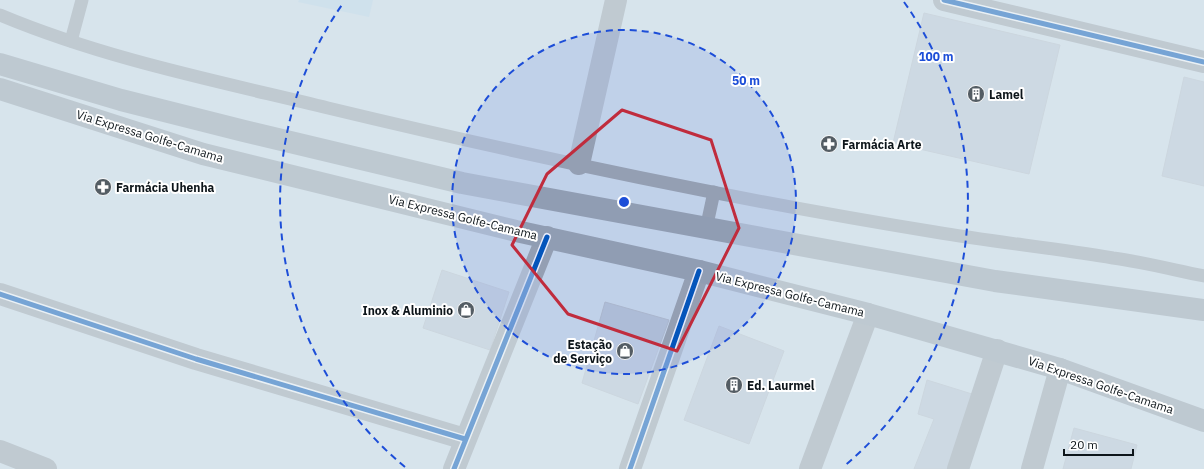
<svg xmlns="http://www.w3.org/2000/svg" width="1204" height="469" viewBox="0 0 1204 469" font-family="'IBM Plex Sans',sans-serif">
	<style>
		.built { fill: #c6ddeb }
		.building { fill: #c1ccd8; stroke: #bec6cd }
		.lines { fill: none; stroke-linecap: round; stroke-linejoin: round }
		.lane { stroke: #a4abaf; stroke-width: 13 }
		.street { stroke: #a4abaf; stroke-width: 22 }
		.highway { stroke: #a0a9af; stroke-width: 22 }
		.cycleway-casing { stroke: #fff; stroke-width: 8 }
		.cycleway { stroke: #0057b8; stroke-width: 5 }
		.marked { fill: none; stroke: #d62828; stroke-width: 3; stroke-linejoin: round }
		.ring { fill: none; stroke: #1d4ed8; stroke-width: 2; stroke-dasharray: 7 5 }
		.labels { text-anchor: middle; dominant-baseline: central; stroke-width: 4; stroke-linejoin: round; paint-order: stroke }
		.poi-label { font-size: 12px; font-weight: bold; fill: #0d151a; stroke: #fff; text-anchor: start }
		.street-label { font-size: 12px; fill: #0d151a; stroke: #fff }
		.centre { fill: #1d4ed8; stroke: #fff; stroke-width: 2 }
		.ring-label { font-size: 12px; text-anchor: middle; font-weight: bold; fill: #1d4ed8; stroke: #fff; stroke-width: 4; stroke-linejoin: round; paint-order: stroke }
	</style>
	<rect width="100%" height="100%" fill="#d7e4ec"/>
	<path class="built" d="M299,0H373L369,17L298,2Z"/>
	<g class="building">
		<path d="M924,13L1060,45L1029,174L893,143Z"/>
		<path d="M1184,77L1204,82V186L1162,176Z"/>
		<path d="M442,270L509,292L490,350L423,328Z"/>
		<path d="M605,302L669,320L638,404L582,383Z"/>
		<path d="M719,326L784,351L749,444L684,420Z"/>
		<path d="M927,380L972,394L952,469H914L934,419L918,414Z"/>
		<path d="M1074,428L1137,445L1131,469H1063Z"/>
	</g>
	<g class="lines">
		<g class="lane">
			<path d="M0,15C105,59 217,81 328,108C528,156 731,199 935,232C994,242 1054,248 1113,258C1143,262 1174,270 1204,276"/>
			<path d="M71,41L82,0"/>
			<path d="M706,229L714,192"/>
		</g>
		<g class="street">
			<path d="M944,0L1204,62"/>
			<path d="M579,164L616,0"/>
			<path d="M0,294L196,359L465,439"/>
			<path d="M0,451L46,469"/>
			<path d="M454,469L547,237"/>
			<path d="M630,469L699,271"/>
			<path d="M810,469L868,314"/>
			<path d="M958,469L997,350"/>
			<path d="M1032,469L1060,369"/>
		</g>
		<g class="highway">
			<path d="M0,64L121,100L244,131L462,183L995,281L1204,310"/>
			<path d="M0,89L203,154L516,231L699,271L868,314L1060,369L1204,421"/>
		</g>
		<g class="cycleway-casing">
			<g id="cycleway">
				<path d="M944,0L1204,62"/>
				<path d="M0,294L196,359L465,439"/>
				<path d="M454,469L547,237"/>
				<path d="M630,469L699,271"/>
			</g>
		</g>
		<use href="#cycleway" class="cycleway"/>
	</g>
	<path d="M0 0H1204V469H0ZM622,110L711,140L739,228L677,351L568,314L512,245L547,174Z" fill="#d7e4ec" fill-opacity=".55" fill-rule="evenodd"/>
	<path class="marked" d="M622,110L711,140L739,228L677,351L568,314L512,245L547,174Z"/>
	<circle cx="624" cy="202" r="172" fill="#1d4ed8" fill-opacity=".12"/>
	<g class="ring">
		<circle cx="624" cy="202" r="172"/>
		<path d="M405 467A344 344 0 0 1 344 2M904 2A344 344 0 0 1 843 467"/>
	</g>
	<defs>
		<g id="building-disc" transform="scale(0.9)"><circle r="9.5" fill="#545d64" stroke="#fff"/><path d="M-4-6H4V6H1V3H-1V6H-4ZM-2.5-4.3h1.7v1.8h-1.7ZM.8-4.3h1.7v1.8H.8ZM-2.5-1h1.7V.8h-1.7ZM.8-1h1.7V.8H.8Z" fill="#fff"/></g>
		<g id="pharmacy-disc" transform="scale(0.9)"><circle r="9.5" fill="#545d64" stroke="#fff"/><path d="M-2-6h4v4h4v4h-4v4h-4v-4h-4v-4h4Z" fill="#fff"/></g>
		<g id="shop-disc" transform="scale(0.9)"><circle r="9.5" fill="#545d64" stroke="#fff"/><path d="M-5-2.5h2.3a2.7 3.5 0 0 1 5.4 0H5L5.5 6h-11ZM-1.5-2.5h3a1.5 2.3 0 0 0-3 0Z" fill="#fff"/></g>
	</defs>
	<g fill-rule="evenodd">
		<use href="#building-disc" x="976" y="94"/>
		<use href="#pharmacy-disc" x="829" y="144"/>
		<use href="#pharmacy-disc" x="103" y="187"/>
		<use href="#shop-disc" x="466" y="310"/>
		<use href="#shop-disc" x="625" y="351"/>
		<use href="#building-disc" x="734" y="385"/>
	</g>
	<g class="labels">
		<g class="poi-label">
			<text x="989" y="94">Lamel</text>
			<text x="842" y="144">Farmácia Arte</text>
			<text x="116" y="187">Farmácia Uhenha</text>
			<text x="453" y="310" text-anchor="end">Inox &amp; Aluminio</text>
			<text x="612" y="344" text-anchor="end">Estação<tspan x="612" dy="14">de Serviço</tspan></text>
			<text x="747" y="385">Ed. Laurmel</text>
		</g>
		<g class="street-label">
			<text transform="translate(150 136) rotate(17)">Via Expressa Golfe-Camama</text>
			<text transform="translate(463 217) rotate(14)">Via Expressa Golfe-Camama</text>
			<text transform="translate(790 294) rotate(14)">Via Expressa Golfe-Camama</text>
			<text transform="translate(1101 385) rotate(19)">Via Expressa Golfe-Camama</text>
		</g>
	</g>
	<circle cx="624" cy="202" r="6" class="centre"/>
	<g class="ring-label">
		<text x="936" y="61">100 m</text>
		<text x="746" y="85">50 m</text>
	</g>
	<path d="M1064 449v6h69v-6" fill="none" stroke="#0d151a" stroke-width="2"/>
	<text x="1070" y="449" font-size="12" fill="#0d151a" stroke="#ffffff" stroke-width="3" paint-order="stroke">20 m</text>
</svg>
